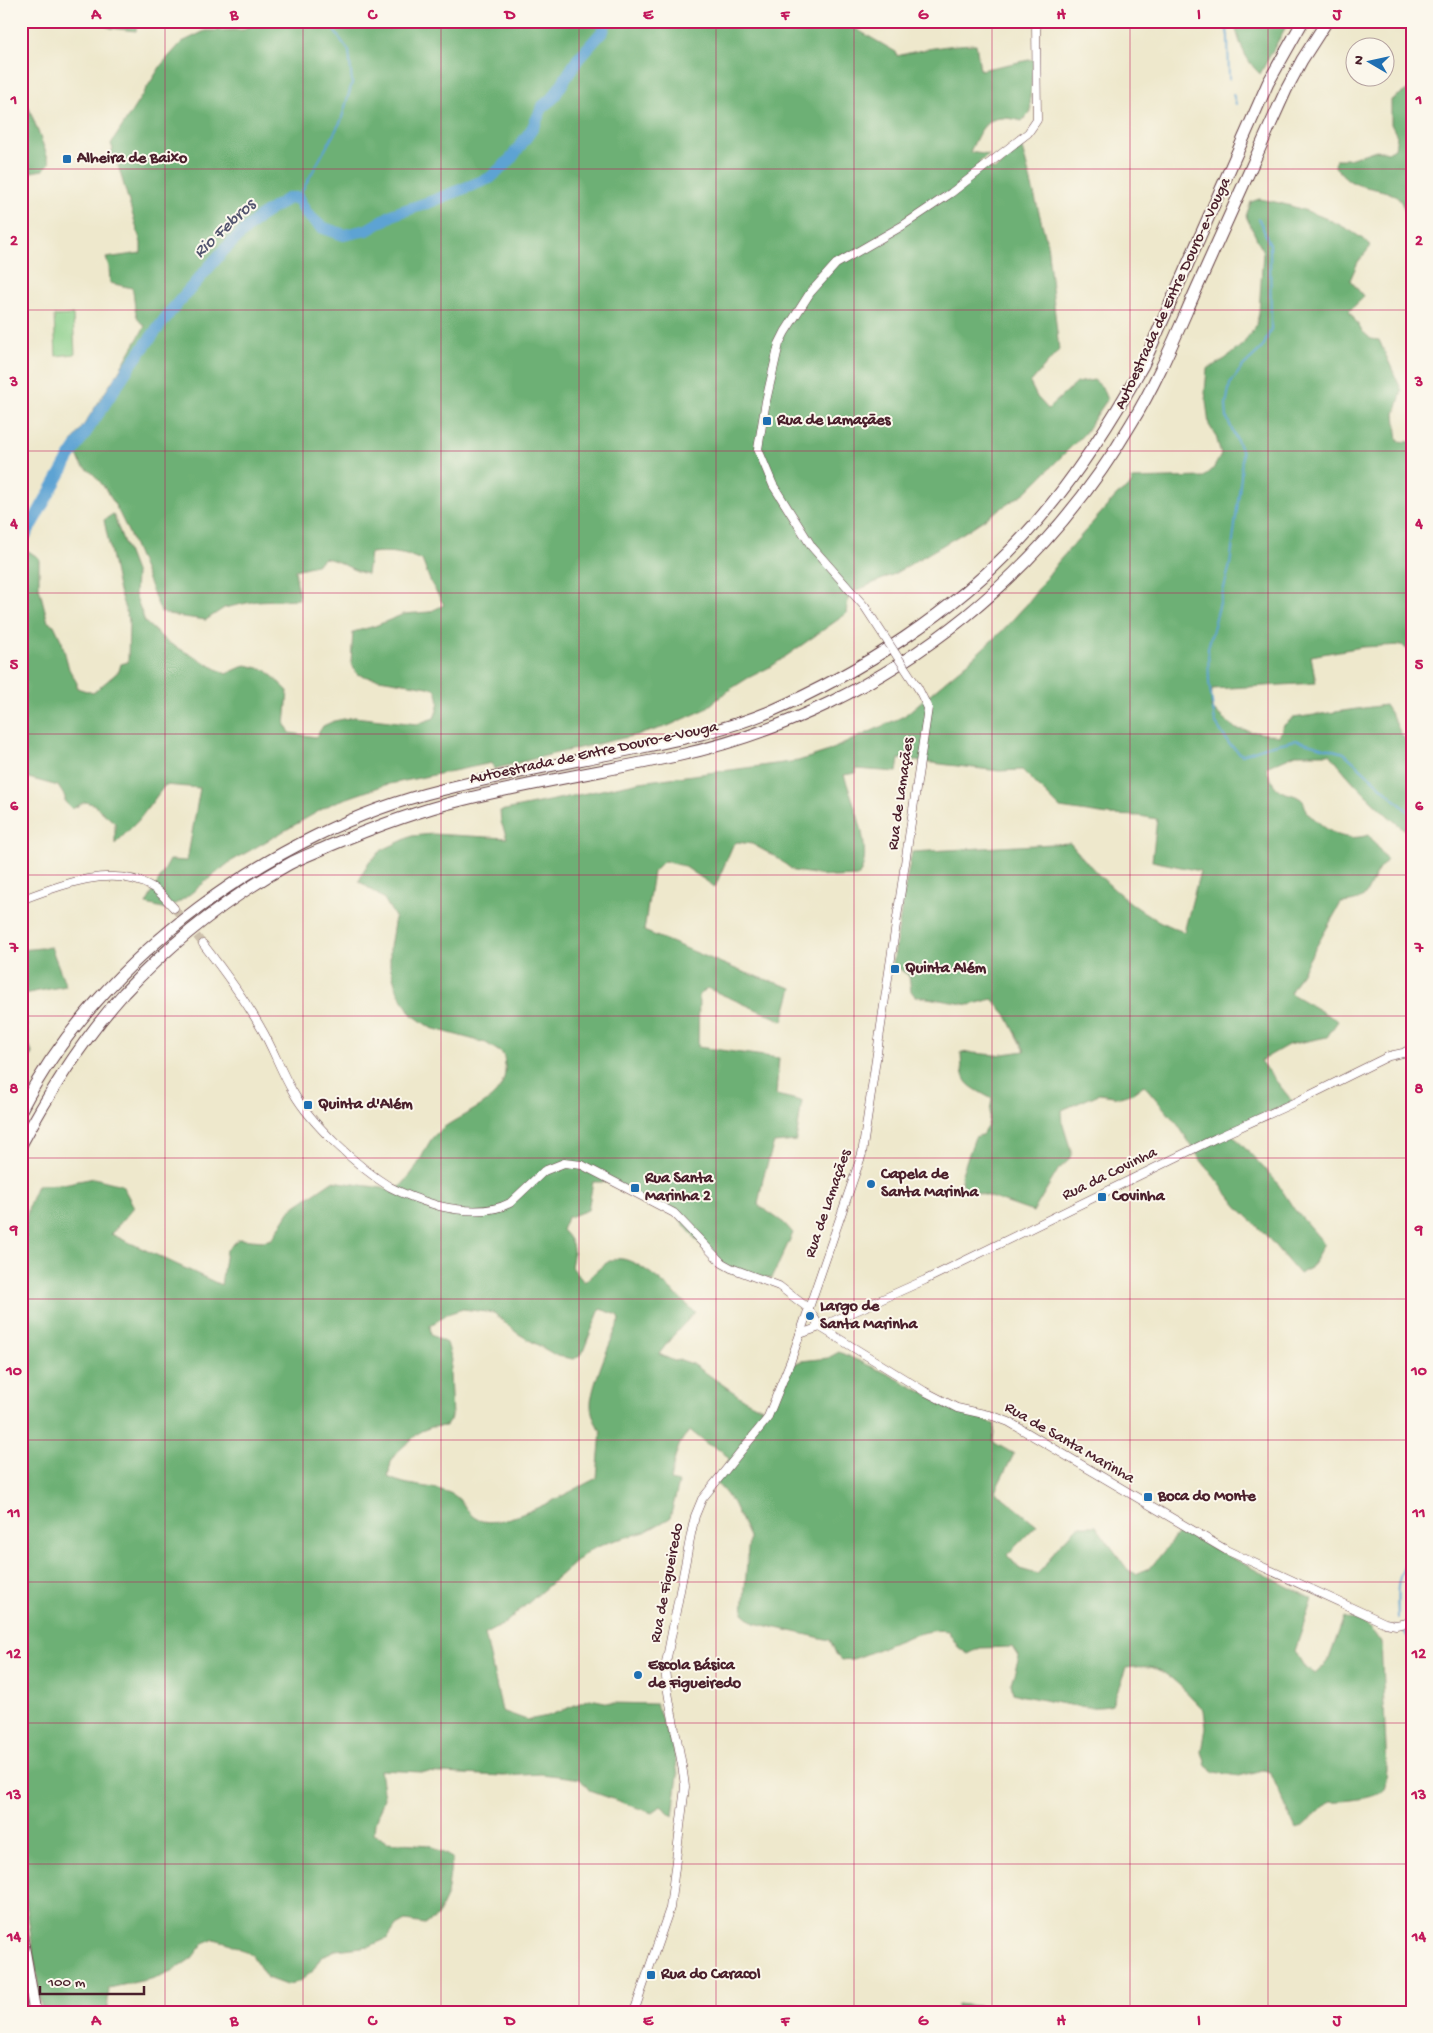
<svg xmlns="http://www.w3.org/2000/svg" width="1433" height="2033" viewBox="0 0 1433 2033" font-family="'Gochi Hand',sans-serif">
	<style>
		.green { fill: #87cd87; stroke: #687659 }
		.forest { fill: #6db074; stroke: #5c6850; fill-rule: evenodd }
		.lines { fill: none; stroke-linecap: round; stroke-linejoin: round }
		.stream { stroke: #5da3d3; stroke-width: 2 }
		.river { stroke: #5da3d3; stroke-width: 12 }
		.tertiary-tunnel { stroke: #cdc0ac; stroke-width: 8; stroke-dasharray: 8 4; stroke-linecap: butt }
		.tertiary-casing { stroke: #633d43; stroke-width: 9 }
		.motorway-casing { stroke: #633d43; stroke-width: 13 }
		.tertiary { stroke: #fff; stroke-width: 8 }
		.motorway { stroke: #fff; stroke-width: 11 }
		.tertiary-bridge-casing { stroke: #633d43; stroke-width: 9; stroke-linecap: butt }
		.tertiary-bridge { stroke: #fff; stroke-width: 8 }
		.grid { fill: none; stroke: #c2185b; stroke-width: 1; stroke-opacity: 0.55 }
		.poi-dot { fill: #1f6fb2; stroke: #fbf7ec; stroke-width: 2 }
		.labels { text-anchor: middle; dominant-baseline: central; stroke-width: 4; stroke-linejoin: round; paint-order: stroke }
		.poi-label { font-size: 16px; font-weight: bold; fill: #4a1f2b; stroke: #fbf7ec; text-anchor: start }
		.street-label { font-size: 16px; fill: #4a1f2b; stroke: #fbf7ec }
		.water-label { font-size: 18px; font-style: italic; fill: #52546e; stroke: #fbf7ec }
		.neatline { fill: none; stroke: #c2185b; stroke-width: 2 }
		.grid-label { font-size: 16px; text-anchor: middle; font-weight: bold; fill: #c2185b }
	</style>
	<rect width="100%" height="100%" fill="#fbf7ec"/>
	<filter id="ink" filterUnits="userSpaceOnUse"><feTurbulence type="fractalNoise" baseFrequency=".02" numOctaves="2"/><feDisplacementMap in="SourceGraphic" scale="10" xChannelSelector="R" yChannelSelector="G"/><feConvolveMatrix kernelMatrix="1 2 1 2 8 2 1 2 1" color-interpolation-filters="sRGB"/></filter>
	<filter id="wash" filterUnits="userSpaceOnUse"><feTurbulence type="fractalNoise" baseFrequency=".0096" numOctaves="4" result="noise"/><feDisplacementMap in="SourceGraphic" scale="20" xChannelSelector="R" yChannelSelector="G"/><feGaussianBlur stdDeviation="1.12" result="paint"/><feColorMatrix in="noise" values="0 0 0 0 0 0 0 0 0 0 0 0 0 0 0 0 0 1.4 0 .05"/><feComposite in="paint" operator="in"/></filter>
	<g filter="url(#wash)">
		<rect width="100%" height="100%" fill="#eee8cc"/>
		<path class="green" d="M73,315L75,354L56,356L54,316Z"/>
		<g class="forest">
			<path d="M91,21H162L166,28L137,22L136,31L111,28Z"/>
			<path d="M256,21H842L896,52L897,56C923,49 947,45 974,44H976L980,70L1034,59L1030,98L1031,112L1022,121C989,112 983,123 970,152L989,155L978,163L995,170L1021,144L1047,243L1059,350L1030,383L1037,397L1048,409L1076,383L1094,380L1102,387L1107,400L1084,434L1026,492L965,532L892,575L849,594L846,614L772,666L748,678L729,690L704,710L668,726L641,734L553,754L494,769L492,763L385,785L333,803L230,862L185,898L167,909L146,904L170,860L187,861L200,788L165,785L138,821L115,844V823L93,804L85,802L72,809L65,802V797L58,786L21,776V560L27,550L39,558V587L48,622L54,625L62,642L69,669L77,683V688L93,693L119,671L121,664L128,662L129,621L118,588L104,520L113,514L136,574L135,594L145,622L167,642L226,674L246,665L266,670L288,691L285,726L287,727L290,733L316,737L323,726L334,721L354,717L417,724L434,718C439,707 441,698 434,688L367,677L357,674L351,662L353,632L375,626L404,614L429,612L444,605L431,583L422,560C404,553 389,551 370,553L367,574C352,571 340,560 324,558L316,565L295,570L299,599L256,601L224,608L206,620L176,616L161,612C145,576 115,481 82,466L72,443L119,371L145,326C132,318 136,301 132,288L110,283L109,267L106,258L141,253V243L118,165L109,155L113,149L111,144L162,64L182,42L205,31L243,30Z"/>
			<path d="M1234,21H1289L1260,74C1244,59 1239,42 1234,21Z"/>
			<path d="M1412,87V243C1408,230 1408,215 1401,202C1392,187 1366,191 1350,181C1344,177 1340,172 1335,167L1336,159H1349L1376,150L1388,152L1395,148L1397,136L1391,124V100Z"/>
			<path d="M28,105L50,163L43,170L21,174V107Z"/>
			<path d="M1259,199C1293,204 1346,222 1371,246L1358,262L1350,280L1364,297L1349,311L1362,331L1371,339L1379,340L1402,391L1395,414L1398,441L1412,442V654L1402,645L1362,647L1311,656L1316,683L1212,689L1211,708L1236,729L1279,736L1284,725L1293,718L1385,705L1393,717L1400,732L1412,749V835C1384,815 1350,781 1330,754H1296L1266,767C1269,776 1273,788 1283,792C1289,794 1296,795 1301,799C1306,803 1304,807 1307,813C1309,815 1314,818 1316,820C1333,836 1347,841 1369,835L1387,860C1384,864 1379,868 1377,872C1365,894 1369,901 1341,903L1290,993L1338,1021L1327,1037L1288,1045L1260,1061L1293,1102L1228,1130L1276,1181L1294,1209L1324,1243L1311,1268L1299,1274L1264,1233L1238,1207L1200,1159L1178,1125L1144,1085L1133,1093L1120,1097L1099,1094L1062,1110L1063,1125L1072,1154L1071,1158L1058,1170L1033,1212L964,1188L961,1176L975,1137L982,1135L988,1125L992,1099C964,1083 962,1085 961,1052L996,1055L1025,1051L1006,1014L992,999L970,1005L915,996L911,991L909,976L893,964L903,899L912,852L1070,843C1101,880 1138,916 1184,932L1200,871L1152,861L1157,819L1140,816L1108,815L1060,808L1022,770L999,771L899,759L897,772L856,769V773L844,775C852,800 876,855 858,876L834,877L794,871L776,857L752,844L737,842L733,845L715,887L684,866L664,861L653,872L644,931L743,972L792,988L783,1021L707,988L699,996L698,1047L779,1058L776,1095L802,1101L796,1141L774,1143L763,1178L758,1205L784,1223L793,1233L772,1278L747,1276L728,1272L714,1262L677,1216L606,1182H593L588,1210L567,1218L562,1230C574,1242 575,1250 571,1266L584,1282C593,1275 605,1261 615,1259C637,1254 679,1298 695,1312L672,1337L659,1354L674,1361L681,1360L693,1364L742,1398L768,1411L792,1365L801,1361L828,1358L839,1352L888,1374L954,1409L979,1417L986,1422L995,1424L993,1442L1014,1454L995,1491L1037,1525L1007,1555L1020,1569L1037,1574L1044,1567L1056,1549L1078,1526H1096L1128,1570L1136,1574L1151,1567L1180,1531L1312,1599L1295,1651L1305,1668L1315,1674L1328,1662L1344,1617C1363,1624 1370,1623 1381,1642L1387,1769C1386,1775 1386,1784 1384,1789C1378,1799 1341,1802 1330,1801L1303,1827L1296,1829L1271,1774L1262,1770L1239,1776L1215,1772L1206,1765L1202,1752L1206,1727L1204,1710C1190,1696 1169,1671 1150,1667C1142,1666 1134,1667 1126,1668L1112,1705C1087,1712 1048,1700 1023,1696L1013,1693L1011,1683L1019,1658L1012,1647L980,1648L968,1654L958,1647L948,1631C921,1626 881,1650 856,1658C852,1660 845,1659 841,1660L837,1656L830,1640L755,1623L743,1613L749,1537L733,1503L716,1481L729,1459L722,1451L707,1444L691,1431C676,1440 674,1465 670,1481L679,1483L670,1518L645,1532L609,1542L588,1551L504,1624L485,1634L502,1711L527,1720L548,1716L590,1699L610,1703L656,1704L674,1751L678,1775L673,1816L661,1806L652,1813L590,1791L580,1779L567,1777L541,1774L503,1776L380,1770L384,1798L375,1823L374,1833L386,1842L430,1845L452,1858L447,1895L436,1918L425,1924L405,1921L396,1926L388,1938L370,1946L336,1950L322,1956L312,1972L300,1981L286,1985L267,1978L252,1955L229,1943L214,1939L202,1945L192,1958L176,1969L155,1978L109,1988L107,2012H42L21,1868V1225L24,1230L29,1205L37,1185L63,1184L94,1178L122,1185L134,1207L111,1234L221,1285L226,1251L238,1239L264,1241L272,1239L291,1209L332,1181L397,1190C403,1184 409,1177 414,1170C422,1159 426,1145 434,1136C459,1109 517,1105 503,1054L486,1043L431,1028L411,1014L397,990L390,966V947L395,917L384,899L359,881L368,863L382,850L412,836L432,834L507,838L501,822L500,811L640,782L798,761L826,752L904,716L968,662L1002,631L1027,604L1058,562L1093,522L1117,495L1131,485L1132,479L1204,477L1213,469L1221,455L1216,436L1209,425L1205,392L1207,369L1225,359L1243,344L1256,326L1259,313L1263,252L1246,216L1251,202ZM463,1309L494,1313L517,1333L557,1356L574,1359L582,1354L600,1309L618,1315L620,1320C612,1338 590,1388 591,1406C592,1416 595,1423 601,1431L597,1478C574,1489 500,1533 477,1519C464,1512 465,1498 447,1492C427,1484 409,1488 388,1477L391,1462L395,1454L421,1431L432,1427L446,1426L452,1417L450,1374L452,1360L447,1343L431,1335L430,1326L447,1314Z"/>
			<path d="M51,947L66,986L23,994L29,1043L32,1053L21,1079V950Z"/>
			<path d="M957,2004L1007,2009L1009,2012H956Z"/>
		</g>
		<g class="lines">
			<g class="stream">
				<path d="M1225,21L1228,36L1229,79"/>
				<path d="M1233,94L1236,104"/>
				<path d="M298,198L341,121L352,83L349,51L327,21"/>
				<path d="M1259,219L1270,245L1271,329L1263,347L1243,366L1230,384L1226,405L1227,418L1242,452L1241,477L1230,565L1208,648L1209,682L1215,722L1229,744L1242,755L1268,746L1296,740L1344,753L1412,815"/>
				<path d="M1398,1618C1397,1590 1395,1577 1412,1554"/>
				<path d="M1403,1630L1412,1643"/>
			</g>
			<path class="river" d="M21,543L69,458L129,367L170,312L223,251L259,217L289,198H298L307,214L321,227L344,235L367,230L394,214L430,202L490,178L510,160L532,129L543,106L553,98L578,59L603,31L606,21"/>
		</g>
	</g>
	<g filter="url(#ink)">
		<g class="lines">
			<path class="tertiary-tunnel" d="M174,908L203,944"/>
			<g class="tertiary-casing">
				<g id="tertiary">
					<path d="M865,607L812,547L773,485L758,449L766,401L779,344L785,332L810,293L836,264L902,226L951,193L1028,133L1037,120L1036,21"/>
					<path d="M21,900C60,885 113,864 152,887C161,892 167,901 174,908"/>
					<path d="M203,944C224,971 244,998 261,1028C273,1048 281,1072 293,1092C311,1124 359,1168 390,1187C405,1195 422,1201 439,1206C461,1211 489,1214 510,1203L544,1171L564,1163L582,1165L674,1213L722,1263L731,1268L779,1286L808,1308L820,1327L924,1391L957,1408L993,1416L1009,1422L1226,1550L1385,1623L1396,1625L1412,1622"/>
					<path d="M800,1334L820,1327L925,1280L1216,1138L1300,1100L1389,1056L1403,1053L1412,1048"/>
					<path d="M634,2012L670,1908L685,1787C681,1747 668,1708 665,1668L691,1534L695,1516L702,1499L767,1419L791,1360L862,1154L928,708L918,688"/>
				</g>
			</g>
			<g class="motorway-casing">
				<g id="motorway">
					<path d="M21,1110C100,957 276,830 441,790C500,775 560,764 619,752C670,741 721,732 769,712C861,672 954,612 1022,538C1070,487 1109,426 1143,365L1268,83L1303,21"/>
					<path d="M21,1145C50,1091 83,1039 124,993C171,943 229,897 289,864C302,857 316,852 329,846C372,828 416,811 462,800C533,782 605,771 676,756C782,733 882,684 966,616C1032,562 1088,497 1131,424C1157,382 1176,335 1196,290C1226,223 1256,157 1286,90L1302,60L1327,21"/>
					<path d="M21,1932L35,2012"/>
				</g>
			</g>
			<use href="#tertiary" class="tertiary"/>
			<use href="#motorway" class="motorway"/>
			<g class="tertiary-bridge-casing">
				<path id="tertiary-bridge" d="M865,607L918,688"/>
			</g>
			<use href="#tertiary-bridge" class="tertiary-bridge"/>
		</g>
	</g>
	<path class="grid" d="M165,21V2012M303,21V2012M441,21V2012M579,21V2012M716,21V2012M854,21V2012M992,21V2012M1130,21V2012M1268,21V2012M21,169H1412M21,310H1412M21,451H1412M21,593H1412M21,734H1412M21,875H1412M21,1016H1412M21,1158H1412M21,1299H1412M21,1440H1412M21,1582H1412M21,1723H1412M21,1864H1412"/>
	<g class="poi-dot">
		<rect x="62" y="154" width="10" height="10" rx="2.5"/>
		<rect x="762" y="416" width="10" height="10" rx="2.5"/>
		<rect x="890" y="964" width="10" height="10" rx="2.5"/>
		<rect x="303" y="1100" width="10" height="10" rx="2.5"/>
		<circle cx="871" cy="1184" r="5"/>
		<rect x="630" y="1183" width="10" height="10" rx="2.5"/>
		<rect x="1097" y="1192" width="10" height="10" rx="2.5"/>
		<circle cx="810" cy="1316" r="5"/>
		<rect x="1143" y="1492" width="10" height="10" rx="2.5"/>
		<circle cx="638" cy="1675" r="5"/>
		<rect x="646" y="1970" width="10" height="10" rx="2.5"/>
	</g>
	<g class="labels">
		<g class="poi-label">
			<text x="77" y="159">Alheira de Baixo</text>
			<text x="777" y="421">Rua de Lamaçães</text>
			<text x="905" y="969">Quinta Além</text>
			<text x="318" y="1105">Quinta d'Além</text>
			<text x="881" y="1175">Capela de<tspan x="881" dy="18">Santa Marinha</tspan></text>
			<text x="645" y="1179">Rua Santa<tspan x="645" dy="18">Marinha 2</tspan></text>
			<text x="1112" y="1197">Covinha</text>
			<text x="820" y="1307">Largo de<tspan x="820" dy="18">Santa Marinha</tspan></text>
			<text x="1158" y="1497">Boca do Monte</text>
			<text x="648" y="1666">Escola Básica<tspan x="648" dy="18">de Figueiredo</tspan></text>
			<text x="661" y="1975">Rua do Caracol</text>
		</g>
		<g class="street-label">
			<text transform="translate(1174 294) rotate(-65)">Autoestrada de Entre Douro-e-Vouga</text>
			<text transform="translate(594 754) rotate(-12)">Autoestrada de Entre Douro-e-Vouga</text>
			<text transform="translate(902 794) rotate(-82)">Rua de Lamaçães</text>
			<text transform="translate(1110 1175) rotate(-26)">Rua da Covinha</text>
			<text transform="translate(829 1204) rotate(-71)">Rua de Lamaçães</text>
			<text transform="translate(1069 1444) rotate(30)">Rua de Santa Marinha</text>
			<text transform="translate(668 1583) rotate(-79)">Rua de Figueiredo</text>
		</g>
		<g class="water-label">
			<text transform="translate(225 229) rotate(-43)">Rio Febros</text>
		</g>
	</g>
	<rect width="1433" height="2033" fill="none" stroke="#fbf7ec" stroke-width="55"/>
	<g transform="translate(1370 62) rotate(279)"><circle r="24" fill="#fbf7ec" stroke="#b4a19f"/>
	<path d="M0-4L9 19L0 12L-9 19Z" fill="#1f6fb2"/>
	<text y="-8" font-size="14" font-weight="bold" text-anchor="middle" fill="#4a1f2b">N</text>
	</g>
	<path d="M40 1986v8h104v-8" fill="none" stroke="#4a1f2b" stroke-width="2.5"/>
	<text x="48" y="1986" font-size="15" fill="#4a1f2b" stroke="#fbf7ec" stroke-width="4" paint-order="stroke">100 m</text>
	<rect x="28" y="28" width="1378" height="1978" class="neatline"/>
	<g class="grid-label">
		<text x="96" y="19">A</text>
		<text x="234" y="19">B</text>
		<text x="372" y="19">C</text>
		<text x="510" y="19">D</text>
		<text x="648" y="19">E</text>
		<text x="785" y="19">F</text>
		<text x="923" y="19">G</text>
		<text x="1061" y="19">H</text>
		<text x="1199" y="19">I</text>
		<text x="1337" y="19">J</text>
		<text x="14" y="104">1</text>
		<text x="1419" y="104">1</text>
		<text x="14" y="245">2</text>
		<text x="1419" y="245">2</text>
		<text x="14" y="386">3</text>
		<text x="1419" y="386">3</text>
		<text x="14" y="528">4</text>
		<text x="1419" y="528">4</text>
		<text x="14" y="669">5</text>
		<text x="1419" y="669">5</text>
		<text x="14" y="810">6</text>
		<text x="1419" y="810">6</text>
		<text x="14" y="952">7</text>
		<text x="1419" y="952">7</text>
		<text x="14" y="1093">8</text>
		<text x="1419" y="1093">8</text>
		<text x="14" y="1234">9</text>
		<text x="1419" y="1234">9</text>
		<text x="14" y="1375">10</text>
		<text x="1419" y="1375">10</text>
		<text x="14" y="1517">11</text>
		<text x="1419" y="1517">11</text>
		<text x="14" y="1658">12</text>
		<text x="1419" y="1658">12</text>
		<text x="14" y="1799">13</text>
		<text x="1419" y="1799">13</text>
		<text x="14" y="1941">14</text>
		<text x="1419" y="1941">14</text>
		<text x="96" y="2025">A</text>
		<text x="234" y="2025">B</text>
		<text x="372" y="2025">C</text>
		<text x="510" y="2025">D</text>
		<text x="648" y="2025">E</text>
		<text x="785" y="2025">F</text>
		<text x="923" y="2025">G</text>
		<text x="1061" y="2025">H</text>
		<text x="1199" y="2025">I</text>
		<text x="1337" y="2025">J</text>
	</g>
</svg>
